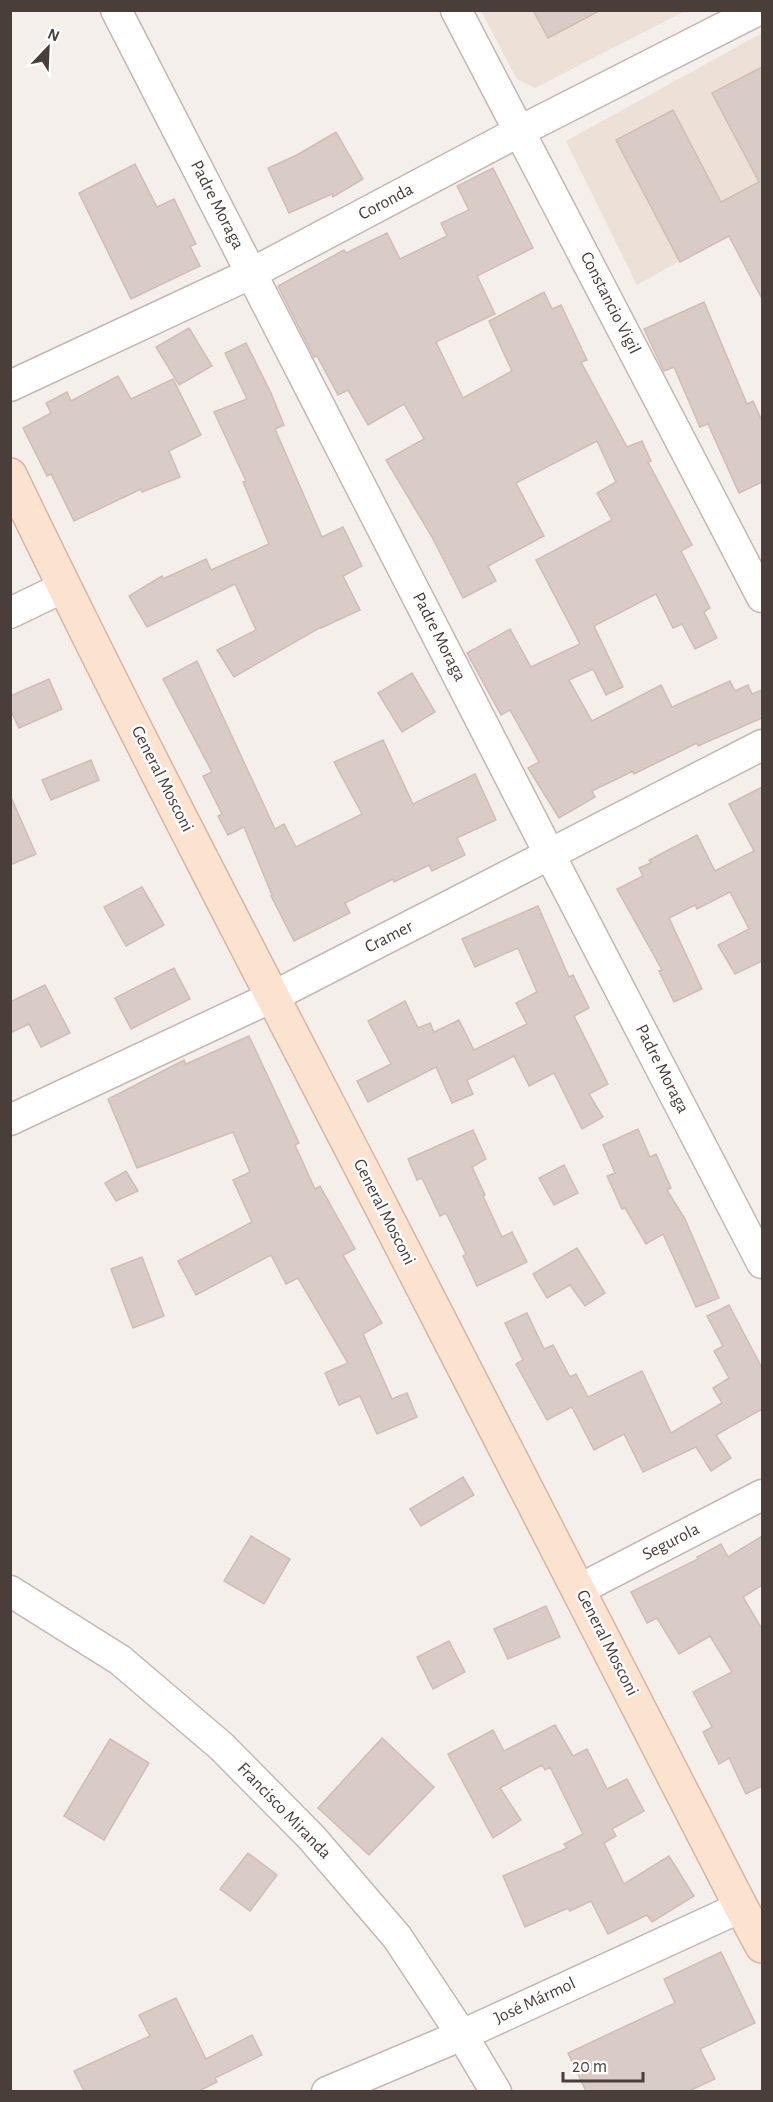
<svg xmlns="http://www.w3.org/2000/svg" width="773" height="2102" viewBox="0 0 773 2102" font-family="'Alegreya Sans',sans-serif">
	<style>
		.education { fill: #ede0d7 }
		.building { fill: #d9cbc5; stroke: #d0bdb5; stroke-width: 1.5 }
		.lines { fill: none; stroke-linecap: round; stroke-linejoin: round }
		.street-casing { stroke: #c3b7b1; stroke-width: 33 }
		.secondary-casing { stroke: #d5b7a0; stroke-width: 36 }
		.street { stroke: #fff; stroke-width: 30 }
		.secondary { stroke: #fce3cf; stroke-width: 33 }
		.labels { text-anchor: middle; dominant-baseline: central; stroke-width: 5; stroke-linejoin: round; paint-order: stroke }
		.street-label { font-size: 18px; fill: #493e39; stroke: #fff }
	</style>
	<rect width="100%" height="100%" fill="#f5efec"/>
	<g class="education">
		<path d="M481,11H685L535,88L517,79Z"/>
		<path d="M762,33V215L637,285L566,141Z"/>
	</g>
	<g class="building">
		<path d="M533,10H601L548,38Z"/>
		<path d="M762,67V299L729,236L680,262L616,140L673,110L721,202L759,182L712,93Z"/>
		<path d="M336,132L363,179L333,197L332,194L289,213L268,168L297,155Z"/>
		<path d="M135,164L157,207L174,199L196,244L190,246L200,266L131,299L79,193Z"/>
		<path d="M493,168L533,248L477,276L495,314L436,342L463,398L512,371L489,321L544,292L552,309L561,305L587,360L581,362L627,447L642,441L651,461L648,462L692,545L681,551L710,608L704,612L717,638L695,649L682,624L673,628L656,594L594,626L623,687L606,695L593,669L569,680L592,721L661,685L672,707L730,681L735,691L748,685L752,694L762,690V718L698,746L697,743L634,774L633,771L592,791L595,797L559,818L528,768L539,762L510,710L501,715L467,653L510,629L531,667L580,644L536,560L612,520L597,493L616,482L597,441L516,483L544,536L488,566L496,581L463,598L432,537L386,460L424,439L404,404L368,425L348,390L338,395L317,356L314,357L278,286L344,250L346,253L387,233L400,259L447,236L441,223L469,210L457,186Z"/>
		<path d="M704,302L747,404L753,401L762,421V482L739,493L708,424L700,427L674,367L664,371L644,329Z"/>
		<path d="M189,328L212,366L179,385L156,347Z"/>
		<path d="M246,343L271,393L284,425L275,429L322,537L343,527L362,566L343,576L360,610L321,628V627L234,677L217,650L256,630L235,584L147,627L129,596L162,576L163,579L206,559L211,570L269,544L243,482L246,481L214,412L247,399L225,353Z"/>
		<path d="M118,376L131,399L173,379L201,435L169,451L180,477L142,492L141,489L74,521L51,474L47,476L23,428L51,413L46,403L67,392L71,401Z"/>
		<path d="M197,661L275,829L284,824L296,847L362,814L334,762L383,740L413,804L475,774L496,820L457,838L465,855L432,871L429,865L394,882L393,879L345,903L350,913L294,941L271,896L272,895L244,827L228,835L218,816L222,814L203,776L212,772L163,679Z"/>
		<path d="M412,673L435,712L402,732L378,693Z"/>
		<path d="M49,679L62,709L19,728L10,709V696Z"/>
		<path d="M91,760L99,780L51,800L42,780Z"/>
		<path d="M762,787V961L735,974L718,945L749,929L730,892L697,909L695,905L669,918L702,989L674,1002L659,971L662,970L617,889L643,876L639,868L651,863L649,860L697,835L715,871L754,851L729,804Z"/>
		<path d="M10,795L36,854L10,865Z"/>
		<path d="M142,887L164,925L126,946L104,907Z"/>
		<path d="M538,906L569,977L573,975L589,1008L574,1016L608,1084L589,1094L603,1117L582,1129L554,1073L529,1086L514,1056L467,1080L473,1094L452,1103L436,1067L368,1102L357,1081L391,1064L368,1021L405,1001L418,1028L430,1023L434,1032L459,1020L474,1050L527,1024L516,1003L537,992L518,948L475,967L462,939Z"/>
		<path d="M174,968L190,999L131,1029L115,998Z"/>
		<path d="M45,985L70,1033L41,1047L29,1024L10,1033V1002Z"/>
		<path d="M249,1036L299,1143L295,1145L315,1189L320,1186L355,1249L343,1255L382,1323L363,1334L392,1399L407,1393L417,1417L377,1434L360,1396L339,1405L325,1373L348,1363L298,1278L286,1284L271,1255L196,1295L178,1261L252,1222L233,1180L250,1172L233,1132L137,1168L108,1099L184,1060L186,1064Z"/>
		<path d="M638,1129L650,1157L656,1154L671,1188L667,1190L685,1219L719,1298L696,1307L663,1234L646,1244L625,1208L622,1209L607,1176L615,1173L603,1145Z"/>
		<path d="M473,1130L486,1159L472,1167L485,1195L483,1196L502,1237L512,1232L527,1262L477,1286L463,1256L466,1254L446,1213L440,1216L422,1178L417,1180L408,1159Z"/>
		<path d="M564,1165L578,1193L554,1205L539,1178Z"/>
		<path d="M126,1171L138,1191L116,1201L105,1183Z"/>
		<path d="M577,1248L605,1293L585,1306L570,1285L547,1298L533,1274Z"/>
		<path d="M142,1257L164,1316L133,1328L111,1269Z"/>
		<path d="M729,1305L762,1368V1409L716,1435L731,1458L711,1471L696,1447L643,1472L624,1434L594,1450L572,1407L547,1420L516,1364L523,1360L505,1323L527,1313L544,1349L553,1345L570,1377L576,1374L588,1397L642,1371L671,1433L722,1403L713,1388L729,1378L714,1351L723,1346L707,1316Z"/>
		<path d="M463,1477L474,1495L421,1526L410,1509Z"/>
		<path d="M251,1536L290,1559L264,1604L224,1581Z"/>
		<path d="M762,1536V1585L743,1597L762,1629V1786L746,1794L729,1758L719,1764L703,1732L712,1727L693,1692L732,1672L710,1636L679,1654L657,1618L647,1623L631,1592L698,1559L697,1557L721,1544L728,1557Z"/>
		<path d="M546,1606L560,1637L508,1659L494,1629Z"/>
		<path d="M449,1641L465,1672L433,1689L417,1657Z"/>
		<path d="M555,1725L573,1756L587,1749L607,1789L627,1779L644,1811L612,1829L616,1836L604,1843L624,1884L669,1856L694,1896L652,1922L647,1915L608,1934L591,1901L570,1911L568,1908L525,1927L503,1876L567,1848L564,1844L583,1834L550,1767L545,1770L542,1765L500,1788L521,1820L493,1838L448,1754L493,1730L504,1751Z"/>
		<path d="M382,1738L434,1787L369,1855L318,1808Z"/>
		<path d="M110,1739L149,1763L104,1840L64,1816Z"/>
		<path d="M248,1853L277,1875L250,1911L220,1889Z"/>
		<path d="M721,1952L755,2023L700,2049L715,2079L689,2091H586L568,2053L675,2003L664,1979Z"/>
		<path d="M176,1998L206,2059L252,2035L262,2055L215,2078L217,2082L199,2091H84L74,2071L150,2036L139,2015Z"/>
	</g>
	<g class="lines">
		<g class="street-casing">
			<g id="street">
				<path d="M116,10L550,855L762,1263"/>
				<path d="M456,10L762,597"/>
				<path d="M10,386L252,273L520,131L758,10"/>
				<path d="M10,613L64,587"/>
				<path d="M10,1120L272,997L762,745"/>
				<path d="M580,1589L762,1495"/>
				<path d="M10,1591L120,1660L221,1746L312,1838L397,1937L462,2035L496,2092"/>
				<path d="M327,2092L462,2035L741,1907"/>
			</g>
		</g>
		<g class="secondary-casing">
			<path id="secondary" d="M10,475C129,723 257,966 383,1210C503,1442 623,1674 741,1907L762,1946"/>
		</g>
		<use href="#street" class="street"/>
		<use href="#secondary" class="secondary"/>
	</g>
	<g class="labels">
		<g class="street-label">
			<text transform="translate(386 202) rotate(-28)">Coronda</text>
			<text transform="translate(217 205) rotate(63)">Padre Moraga</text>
			<text transform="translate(610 303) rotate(63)">Constancio Vigil</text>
			<text transform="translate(439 637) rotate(63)">Padre Moraga</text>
			<text transform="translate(162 779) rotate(63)">General Mosconi</text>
			<text transform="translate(389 937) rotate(-27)">Cramer</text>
			<text transform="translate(662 1069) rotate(63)">Padre Moraga</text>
			<text transform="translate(384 1212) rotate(63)">General Mosconi</text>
			<text transform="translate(671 1542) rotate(-27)">Segurola</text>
			<text transform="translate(607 1643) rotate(63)">General Mosconi</text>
			<text transform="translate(284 1811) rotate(46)">Francisco Miranda</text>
			<text transform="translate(535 2001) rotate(-25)">José Mármol</text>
		</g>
	</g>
	<rect width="773" height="2102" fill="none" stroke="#493e39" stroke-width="24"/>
	<g transform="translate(48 48) rotate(23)" stroke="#ffffff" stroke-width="4.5" paint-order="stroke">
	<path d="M0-4.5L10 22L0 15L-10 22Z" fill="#493e39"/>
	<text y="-9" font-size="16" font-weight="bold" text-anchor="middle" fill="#493e39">N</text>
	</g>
	<path d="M563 2072v9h80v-9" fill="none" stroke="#493e39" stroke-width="3"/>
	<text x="572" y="2072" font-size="18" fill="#493e39" stroke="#ffffff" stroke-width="4.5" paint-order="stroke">20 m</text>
</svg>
